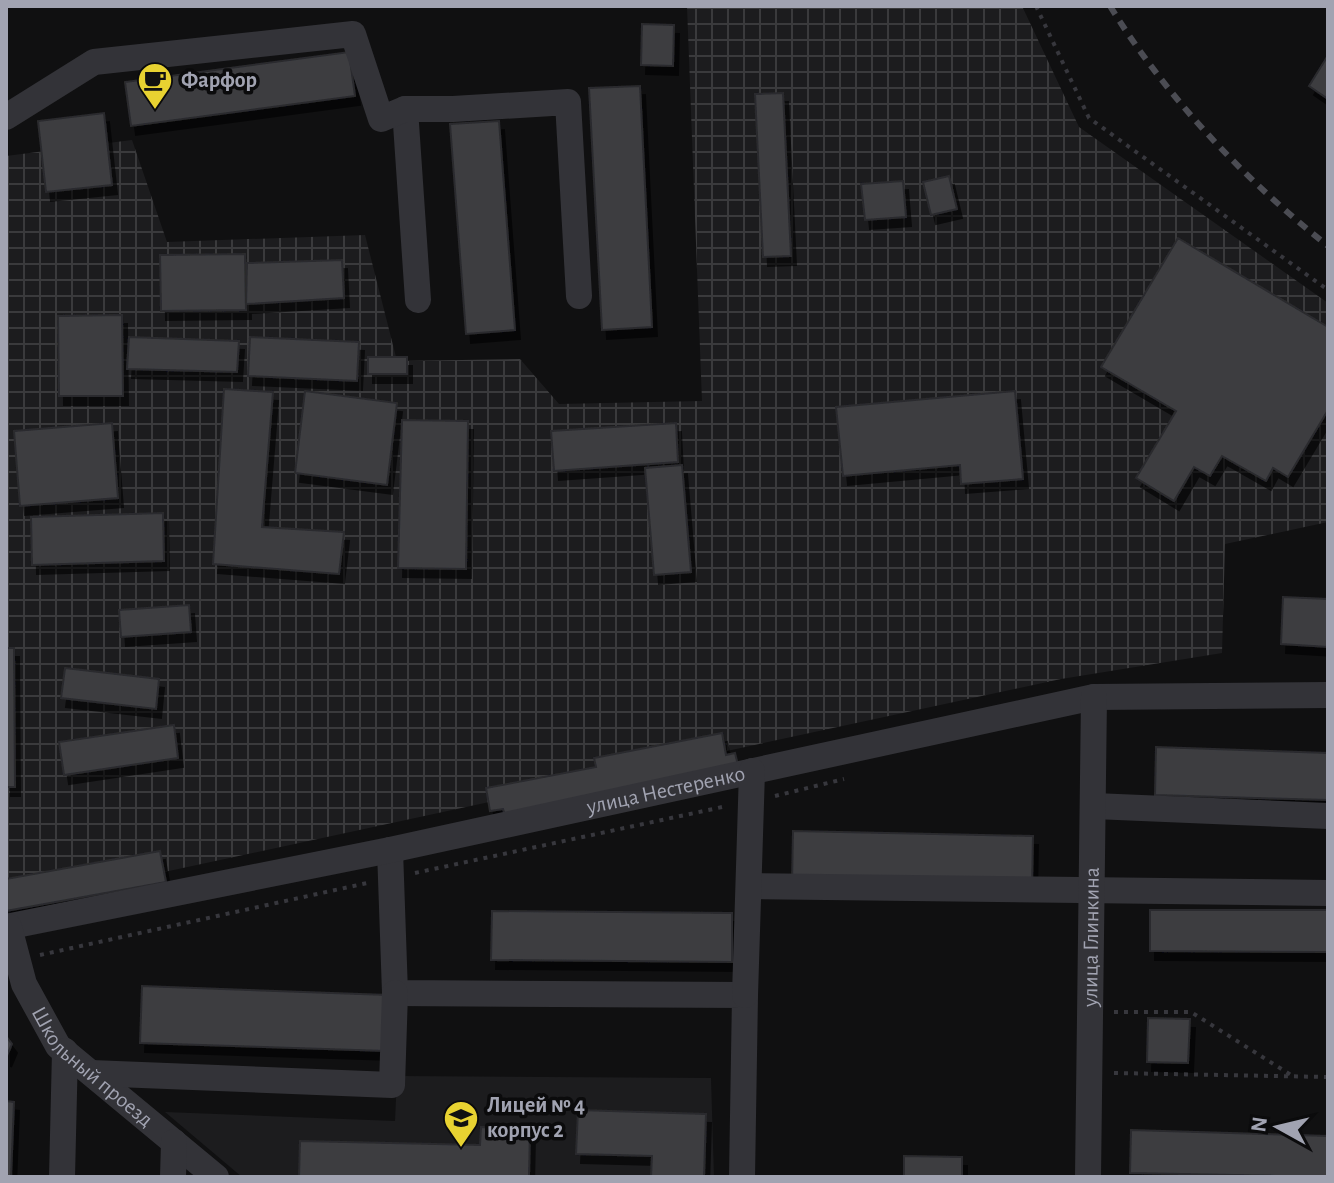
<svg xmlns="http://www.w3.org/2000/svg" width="1334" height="1183" viewBox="0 0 1334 1183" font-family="'Alegreya Sans',sans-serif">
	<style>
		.built { fill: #1c1c1e }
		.industrial { fill: url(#industrial-grid) }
		.building { fill: #3c3d41; stroke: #2a2a2d; stroke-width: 2; filter: url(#shadow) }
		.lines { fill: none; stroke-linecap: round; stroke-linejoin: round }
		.path { stroke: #37373d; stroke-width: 4; stroke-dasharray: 4 6; stroke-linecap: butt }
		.minor { stroke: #333338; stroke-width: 26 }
		.rail { stroke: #4b4c53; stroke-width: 6; stroke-dasharray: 10 8; stroke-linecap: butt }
		.labels { text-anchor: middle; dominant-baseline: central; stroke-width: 7; stroke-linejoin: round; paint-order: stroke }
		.poi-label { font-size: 22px; font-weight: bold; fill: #a1a3b1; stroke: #0b0b0c; text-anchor: start }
		.street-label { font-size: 22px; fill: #a1a3b1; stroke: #0b0b0c }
	</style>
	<defs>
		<pattern id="industrial-grid" width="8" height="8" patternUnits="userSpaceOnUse" patternTransform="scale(2)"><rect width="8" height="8" fill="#1c1c1e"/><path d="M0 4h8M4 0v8" fill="none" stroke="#3a3a3c"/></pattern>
		<filter id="shadow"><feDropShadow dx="5" dy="9" stdDeviation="0" flood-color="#0009"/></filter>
	</defs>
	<rect width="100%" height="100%" fill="#101011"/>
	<path class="built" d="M397,1076L711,1078L714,1177H242L165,1112L395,1121Z"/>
	<path class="industrial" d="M687,6H1022L1079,127L1328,303V522L1225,544L1222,653L1061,679L6,906V156L132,140L167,242L365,235L397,361L520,359L559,404L702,401Z"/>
	<g class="building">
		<path d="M642,24L674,25L673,66L641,65Z"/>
		<path d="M349,52L355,96L131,126L125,82Z"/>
		<path d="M1327,57L1328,58V99L1309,86Z"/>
		<path d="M640,86L652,327L602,330L589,88Z"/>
		<path d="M783,93L791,256L763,257L755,94Z"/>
		<path d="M104,113L112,185L46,192L38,121Z"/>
		<path d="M499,121L515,330L466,334L450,124Z"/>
		<path d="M949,176L957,209L931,215L923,182Z"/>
		<path d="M903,181L906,217L865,220L861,184Z"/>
		<path d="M1178,238L1328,327V410L1288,477L1273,468L1266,481L1222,456L1210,476L1194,467L1174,501L1136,478L1176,411L1101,367Z"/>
		<path d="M245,254L246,310L161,311L160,255Z"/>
		<path d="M342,260L344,298L246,304L247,263Z"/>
		<path d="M122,315L123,396H59L58,316Z"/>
		<path d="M129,337L239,341L237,372L127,369Z"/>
		<path d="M250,337L359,342L357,381L248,376Z"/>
		<rect x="368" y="357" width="39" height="17"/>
		<path d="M224,389L273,392L262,527L344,532L339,574L213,564Z"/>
		<path d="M305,391L397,403L387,485L295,473Z"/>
		<path d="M1015,391L1023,479L961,484L960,465L843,476L836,407Z"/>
		<path d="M402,420L468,421L466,569L398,568Z"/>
		<path d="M112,423L118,498L20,506L14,431Z"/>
		<path d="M676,423L678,462L554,471L551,431Z"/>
		<path d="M682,465L691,572L654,575L645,468Z"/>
		<path d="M163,513L164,561L32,565L31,517Z"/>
		<path d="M1283,597L1328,599V647L1281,644Z"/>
		<path d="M189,605L191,632L121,637L119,610Z"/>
		<path d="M6,648H14L15,787H6Z"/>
		<path d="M65,668L159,679L156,709L61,698Z"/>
		<path d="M174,725L178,758L64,775L59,742Z"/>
		<path d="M722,733L726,755L735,753L739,769L505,815L503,809L490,811L486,788L596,767L594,758Z"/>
		<path d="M1156,747L1328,753V800L1155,795Z"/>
		<path d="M793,831L1033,836L1032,887L792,883Z"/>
		<path d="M160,851L166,882L6,911V879Z"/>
		<path d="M1150,910H1328V952L1150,951Z"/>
		<path d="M492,911L732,913V962L491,960Z"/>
		<path d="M142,986L388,995L386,1051L140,1043Z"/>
		<path d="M1148,1018L1190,1019L1188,1063L1147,1062Z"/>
		<path d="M6,1036L12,1044L6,1058Z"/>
		<path d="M6,1101L14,1102L11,1177H6Z"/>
		<path d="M578,1110L706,1114L704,1177H651L652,1156L576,1154Z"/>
		<path d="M481,1127L530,1128L529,1177H299L300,1141L480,1145Z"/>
		<path d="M1131,1130L1328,1136V1177L1130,1173Z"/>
		<path d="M904,1156L962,1157V1177H904Z"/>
	</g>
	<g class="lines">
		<g class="path">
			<path d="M1036,6L1089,118L1328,290"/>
			<path d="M775,796L844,779"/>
			<path d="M415,873L727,806"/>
			<path d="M40,955L367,883"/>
			<path d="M1114,1012H1191L1291,1075"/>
			<path d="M1114,1073L1328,1077"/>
		</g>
		<g class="minor">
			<path d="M405,109L418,300"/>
			<path d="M6,117L94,62L353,34L381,119L405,109H453L568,102L579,296"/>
			<path d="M1094,806L1328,816"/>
			<path d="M390,850L395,993L745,995L742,1177"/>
			<path d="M749,886L1328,893"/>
			<path id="s1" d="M6,927L390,850L1094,697L1328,695"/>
			<path id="s2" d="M9,927L24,984L58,1046L216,1177"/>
			<path d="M745,995L752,771"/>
			<path d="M91,1073L392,1085L395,993"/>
			<path d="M62,1177L65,1051"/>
			<path d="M173,1177L174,1142"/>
			<path id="s3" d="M1088,1177L1094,697"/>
		</g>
		<path class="rail" d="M1110,6C1166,97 1245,180 1328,246"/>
	</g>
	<defs>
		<g id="cafe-pin" transform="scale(1.8)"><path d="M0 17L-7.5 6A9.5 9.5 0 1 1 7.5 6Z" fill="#e8d231" stroke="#0b0b0c"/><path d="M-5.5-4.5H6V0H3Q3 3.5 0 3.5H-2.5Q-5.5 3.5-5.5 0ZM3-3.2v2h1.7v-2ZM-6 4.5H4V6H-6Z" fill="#111"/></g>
		<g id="school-pin" transform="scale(1.8)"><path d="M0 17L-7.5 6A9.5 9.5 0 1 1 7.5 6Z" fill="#e8d231" stroke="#0b0b0c"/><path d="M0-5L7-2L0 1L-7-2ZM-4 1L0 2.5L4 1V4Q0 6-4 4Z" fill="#111"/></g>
	</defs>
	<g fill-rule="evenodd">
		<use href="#cafe-pin" x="155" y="80"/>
		<use href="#school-pin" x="461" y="1118"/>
	</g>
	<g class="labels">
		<g class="poi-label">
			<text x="181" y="80">Фарфор</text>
			<text x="487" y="1105">Лицей № 4<tspan x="487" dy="25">корпус 2</tspan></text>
		</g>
		<g class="street-label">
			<text stroke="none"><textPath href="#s1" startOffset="674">улица Нестеренко</textPath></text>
			<text stroke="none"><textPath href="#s3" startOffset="240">улица Глинкина</textPath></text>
			<text stroke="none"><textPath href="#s2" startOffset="168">Школьный проезд</textPath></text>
		</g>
	</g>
	<rect width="1334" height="1183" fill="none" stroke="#a1a3b1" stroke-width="16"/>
	<g transform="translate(1278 1127) rotate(278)" stroke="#0b0b0c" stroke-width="6" paint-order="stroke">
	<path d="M0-6L14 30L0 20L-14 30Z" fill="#a1a3b1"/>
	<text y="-12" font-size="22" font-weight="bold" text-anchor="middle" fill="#a1a3b1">N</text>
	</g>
</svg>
